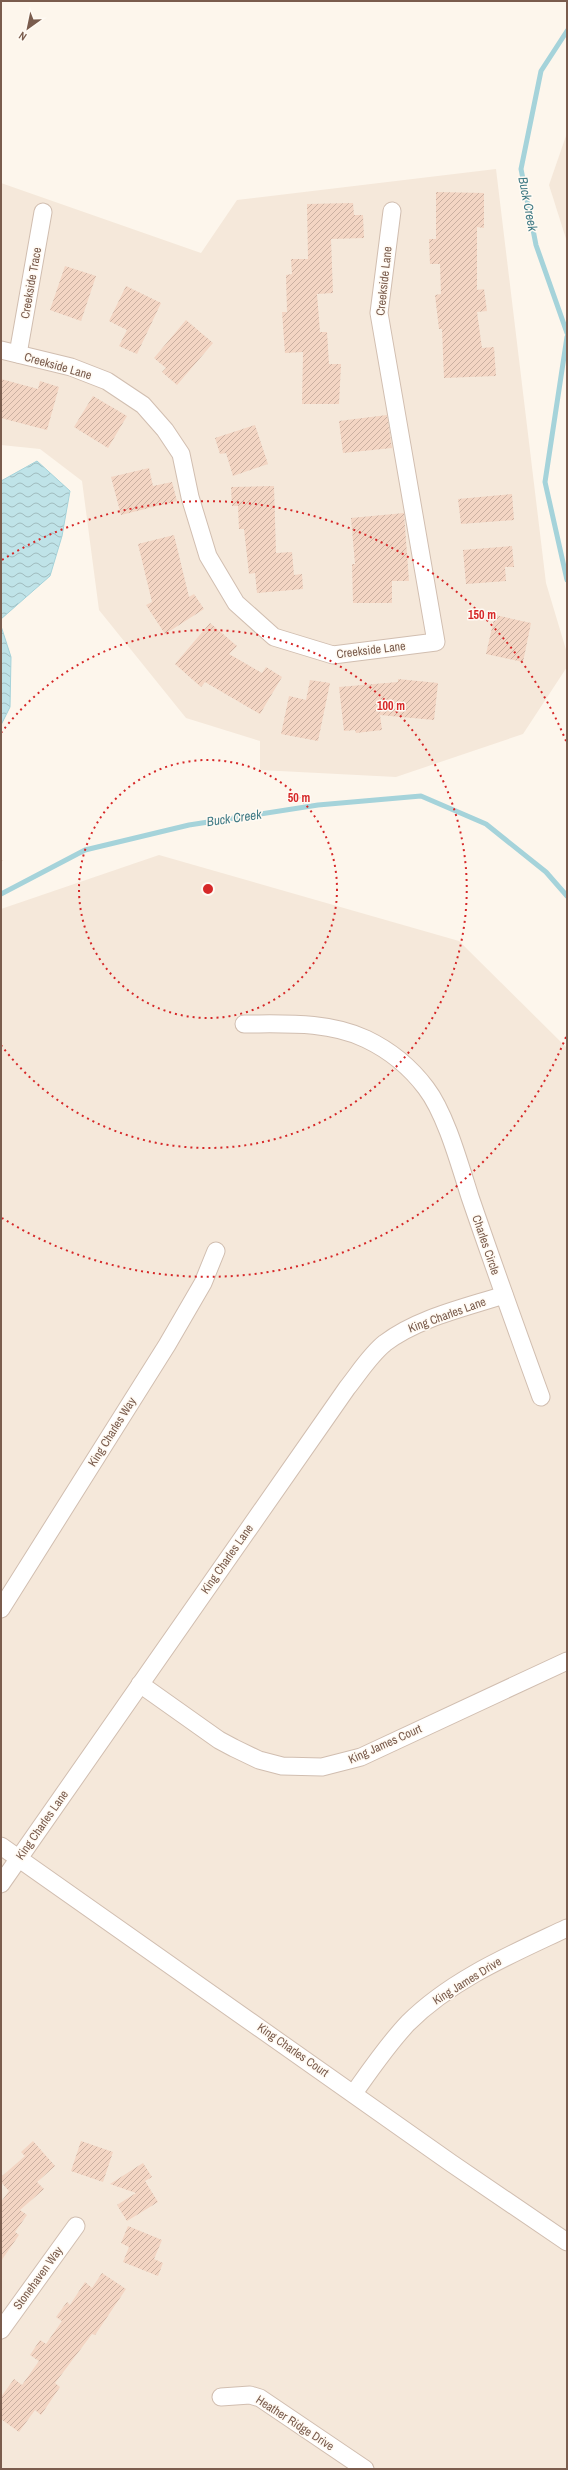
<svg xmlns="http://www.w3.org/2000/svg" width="568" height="2470" viewBox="0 0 568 2470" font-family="'Archivo Narrow',sans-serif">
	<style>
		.residential { fill: #f5e8da }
		.water { fill: url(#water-waves); stroke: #a5d3da }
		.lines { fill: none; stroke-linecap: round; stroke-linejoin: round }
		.stream { stroke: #a5d3da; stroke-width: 5 }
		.building { fill: url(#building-hatch) }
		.street-casing { stroke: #d1beb0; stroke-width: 19 }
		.path { stroke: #d9b8a5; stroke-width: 2.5; stroke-dasharray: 1 3; stroke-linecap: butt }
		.street { stroke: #fff; stroke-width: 17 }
		.ring { fill: none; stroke: #d62828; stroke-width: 2; stroke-dasharray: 2 4 }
		.labels { text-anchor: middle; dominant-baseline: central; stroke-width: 3; stroke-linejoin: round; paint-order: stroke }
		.street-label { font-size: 12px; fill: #7a5c4d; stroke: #fffaf3 }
		.water-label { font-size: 13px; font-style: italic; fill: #437c86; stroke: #fffaf3 }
		.centre { fill: #d62828; stroke: #fffaf3; stroke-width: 2 }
		.ring-label { font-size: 12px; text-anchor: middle; font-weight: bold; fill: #d62828; stroke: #fffaf3; stroke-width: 3; stroke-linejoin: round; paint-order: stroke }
	</style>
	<defs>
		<pattern id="water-waves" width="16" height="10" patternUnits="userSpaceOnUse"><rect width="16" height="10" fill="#bfe3e8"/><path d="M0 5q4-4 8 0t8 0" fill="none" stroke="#a0bbbe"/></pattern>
		<pattern id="building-hatch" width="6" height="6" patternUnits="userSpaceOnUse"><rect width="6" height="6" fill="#f3d5c3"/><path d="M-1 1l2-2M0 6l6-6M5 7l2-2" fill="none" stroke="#cab0a1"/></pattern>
	</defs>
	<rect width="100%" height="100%" fill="#fdf6ec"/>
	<g class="residential">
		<path d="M567,133V242L549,185Z"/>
		<path d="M496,169L546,583L567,653V667L523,734L396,777L260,770V741L186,718L99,610L82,481L40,449L1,445V183L201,253L237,200Z"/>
		<path d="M159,855L459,941L567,1048V2469H1V909Z"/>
	</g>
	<g class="water">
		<path d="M37,461L70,491L62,536L50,576L1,619V481Z"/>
		<path d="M1,626L11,657L10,707L1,725Z"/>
	</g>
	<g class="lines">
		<g class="stream">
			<path d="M567,31L541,71L521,169L536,245L567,333"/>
			<path d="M567,337L545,482L567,580"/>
			<path d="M1,894L85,850L189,825L318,805L421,796L486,824L546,872L567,896"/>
		</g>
	</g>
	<g class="building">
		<path d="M436,192L484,193V228L477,227V290L484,289L487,311L477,312L482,348L494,347L496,376L444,378L442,329H439L435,295L441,294L440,264H430L429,239H436Z"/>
		<path d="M353,203L354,215H363L364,238L331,239L333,293L317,294L320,332H327L329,364H341L339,404H302L303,352L285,353L282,312H287L286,275L292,274L291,259H308L307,204Z"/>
		<path d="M65,266L96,276L81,321L50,310Z"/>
		<path d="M126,286L161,303L137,354L119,346L127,330L109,321Z"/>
		<path d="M186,320L213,343L177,385L162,372L166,368L154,358Z"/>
		<path d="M1,379L38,389L40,381L59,387L47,430L1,418Z"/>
		<path d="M93,396L127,416L108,448L74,427Z"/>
		<path d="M387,415L392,448L343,453L339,421Z"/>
		<path d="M255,425L268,464L233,476L226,453L220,454L215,438Z"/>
		<path d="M149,468L153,486L172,482L177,501L121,515L111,477Z"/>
		<path d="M274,486L276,553L292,552L294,575L302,574L303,589L257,593L255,573L249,574L244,529H239L238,506H232L231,487Z"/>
		<path d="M512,494L514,520L461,524L458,499Z"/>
		<path d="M404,513L409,581H392V603H353L352,564H355L351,518Z"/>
		<path d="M174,535L189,597L194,594L204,609L165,634L146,605L152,602L138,544Z"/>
		<path d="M512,546L514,567H505L506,581L466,584L463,550Z"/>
		<path d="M495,615L531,623L523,662L486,654Z"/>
		<path d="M210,623L237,646L229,654L262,673L266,667L282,677L260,714L205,682L201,687L175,664Z"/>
		<path d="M398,679L438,683L434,720L380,715L382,730L356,733L355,730L344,731L339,687L398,682Z"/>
		<path d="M310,680L330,683L318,741L281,734L289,696L306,700Z"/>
		<path d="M33,2141L55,2166L37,2182L44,2189L20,2210L27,2215L15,2232L19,2235L1,2261V2202L9,2191L1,2182V2177L25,2156L21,2152Z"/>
		<path d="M81,2141L113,2152L103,2182L71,2171Z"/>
		<path d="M143,2163L152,2177L145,2181L158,2202L127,2221L117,2205L136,2193L110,2184Z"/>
		<path d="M128,2226L162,2240L154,2259L163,2263L158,2276L123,2262L129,2247L121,2243Z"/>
		<path d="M102,2273L126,2289L95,2335L92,2334L55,2383L60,2387L41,2415L35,2410L19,2432L1,2419V2397L14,2379L22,2385L39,2361L30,2355L40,2340L46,2344L62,2321L56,2317L67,2302L70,2305L85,2282L92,2288Z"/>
	</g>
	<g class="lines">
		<g class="street-casing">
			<g id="street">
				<path d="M1,350L71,367L107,381L143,405L165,430L181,454L190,497L208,556L236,603L274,637L333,655L436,642L379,313L392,211"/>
				<path d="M18,354L43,212"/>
				<path d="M244,1024C284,1024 328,1021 366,1039C389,1050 411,1068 426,1088C446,1114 460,1166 470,1197C493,1264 517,1331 541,1397"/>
				<path d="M1,1609L167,1345L203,1283L216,1251"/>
				<path d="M140,1684L219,1740L234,1748L259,1760L282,1766L322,1767L361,1757L567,1661"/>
				<path d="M1,1846L451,2163L567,2242"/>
				<path d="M1,1884L347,1388C359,1373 370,1355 385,1343C418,1318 464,1308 504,1295"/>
				<path d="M354,2093C371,2069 388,2044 408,2023C452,1979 512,1954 567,1928"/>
				<path d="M1,2330L76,2226"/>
				<path d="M221,2397L250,2395L260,2398L365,2469"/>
			</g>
		</g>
		<path class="path" d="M1,860V863"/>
		<use href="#street" class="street"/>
	</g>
	<g class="ring">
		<circle cx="208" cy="889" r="129"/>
		<path d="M1 733A259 259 0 1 1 1 1045"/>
		<path d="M566 1037A388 388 0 0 1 2 1218M2 560A388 388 0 0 1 566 741"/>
	</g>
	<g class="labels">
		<g class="street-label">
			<text transform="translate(384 281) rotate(-84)">Creekside Lane</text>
			<text transform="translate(31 283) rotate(-80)">Creekside Trace</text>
			<text transform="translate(58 366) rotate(16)">Creekside Lane</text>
			<text transform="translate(371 650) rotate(-7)">Creekside Lane</text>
			<text transform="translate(486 1245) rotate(71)">Charles Circle</text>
			<text transform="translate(447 1315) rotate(-20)">King Charles Lane</text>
			<text transform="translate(112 1432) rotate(-58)">King Charles Way</text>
			<text transform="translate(227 1559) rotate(-55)">King Charles Lane</text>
			<text transform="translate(385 1744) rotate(-24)">King James Court</text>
			<text transform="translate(42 1825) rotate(-55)">King Charles Lane</text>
			<text transform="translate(467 1981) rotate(-32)">King James Drive</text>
			<text transform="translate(293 2050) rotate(35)">King Charles Court</text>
			<text transform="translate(38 2278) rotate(-54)">Stonehaven Way</text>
			<text transform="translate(295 2423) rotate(33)">Heather Ridge Drive</text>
		</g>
		<g class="water-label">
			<text transform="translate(528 204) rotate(79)">Buck Creek</text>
			<text transform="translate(234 818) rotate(-8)">Buck Creek</text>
		</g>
	</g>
	<circle cx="208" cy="889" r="6" class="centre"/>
	<g class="ring-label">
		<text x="482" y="619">150 m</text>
		<text x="391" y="710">100 m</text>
		<text x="299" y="802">50 m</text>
	</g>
	<rect width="568" height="2470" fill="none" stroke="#7a5c4d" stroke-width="4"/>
	<g transform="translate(28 28) rotate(213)" stroke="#fffaf3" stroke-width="3" paint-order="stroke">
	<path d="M0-3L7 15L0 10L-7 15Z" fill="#7a5c4d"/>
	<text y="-6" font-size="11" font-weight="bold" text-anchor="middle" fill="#7a5c4d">N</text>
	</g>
</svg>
